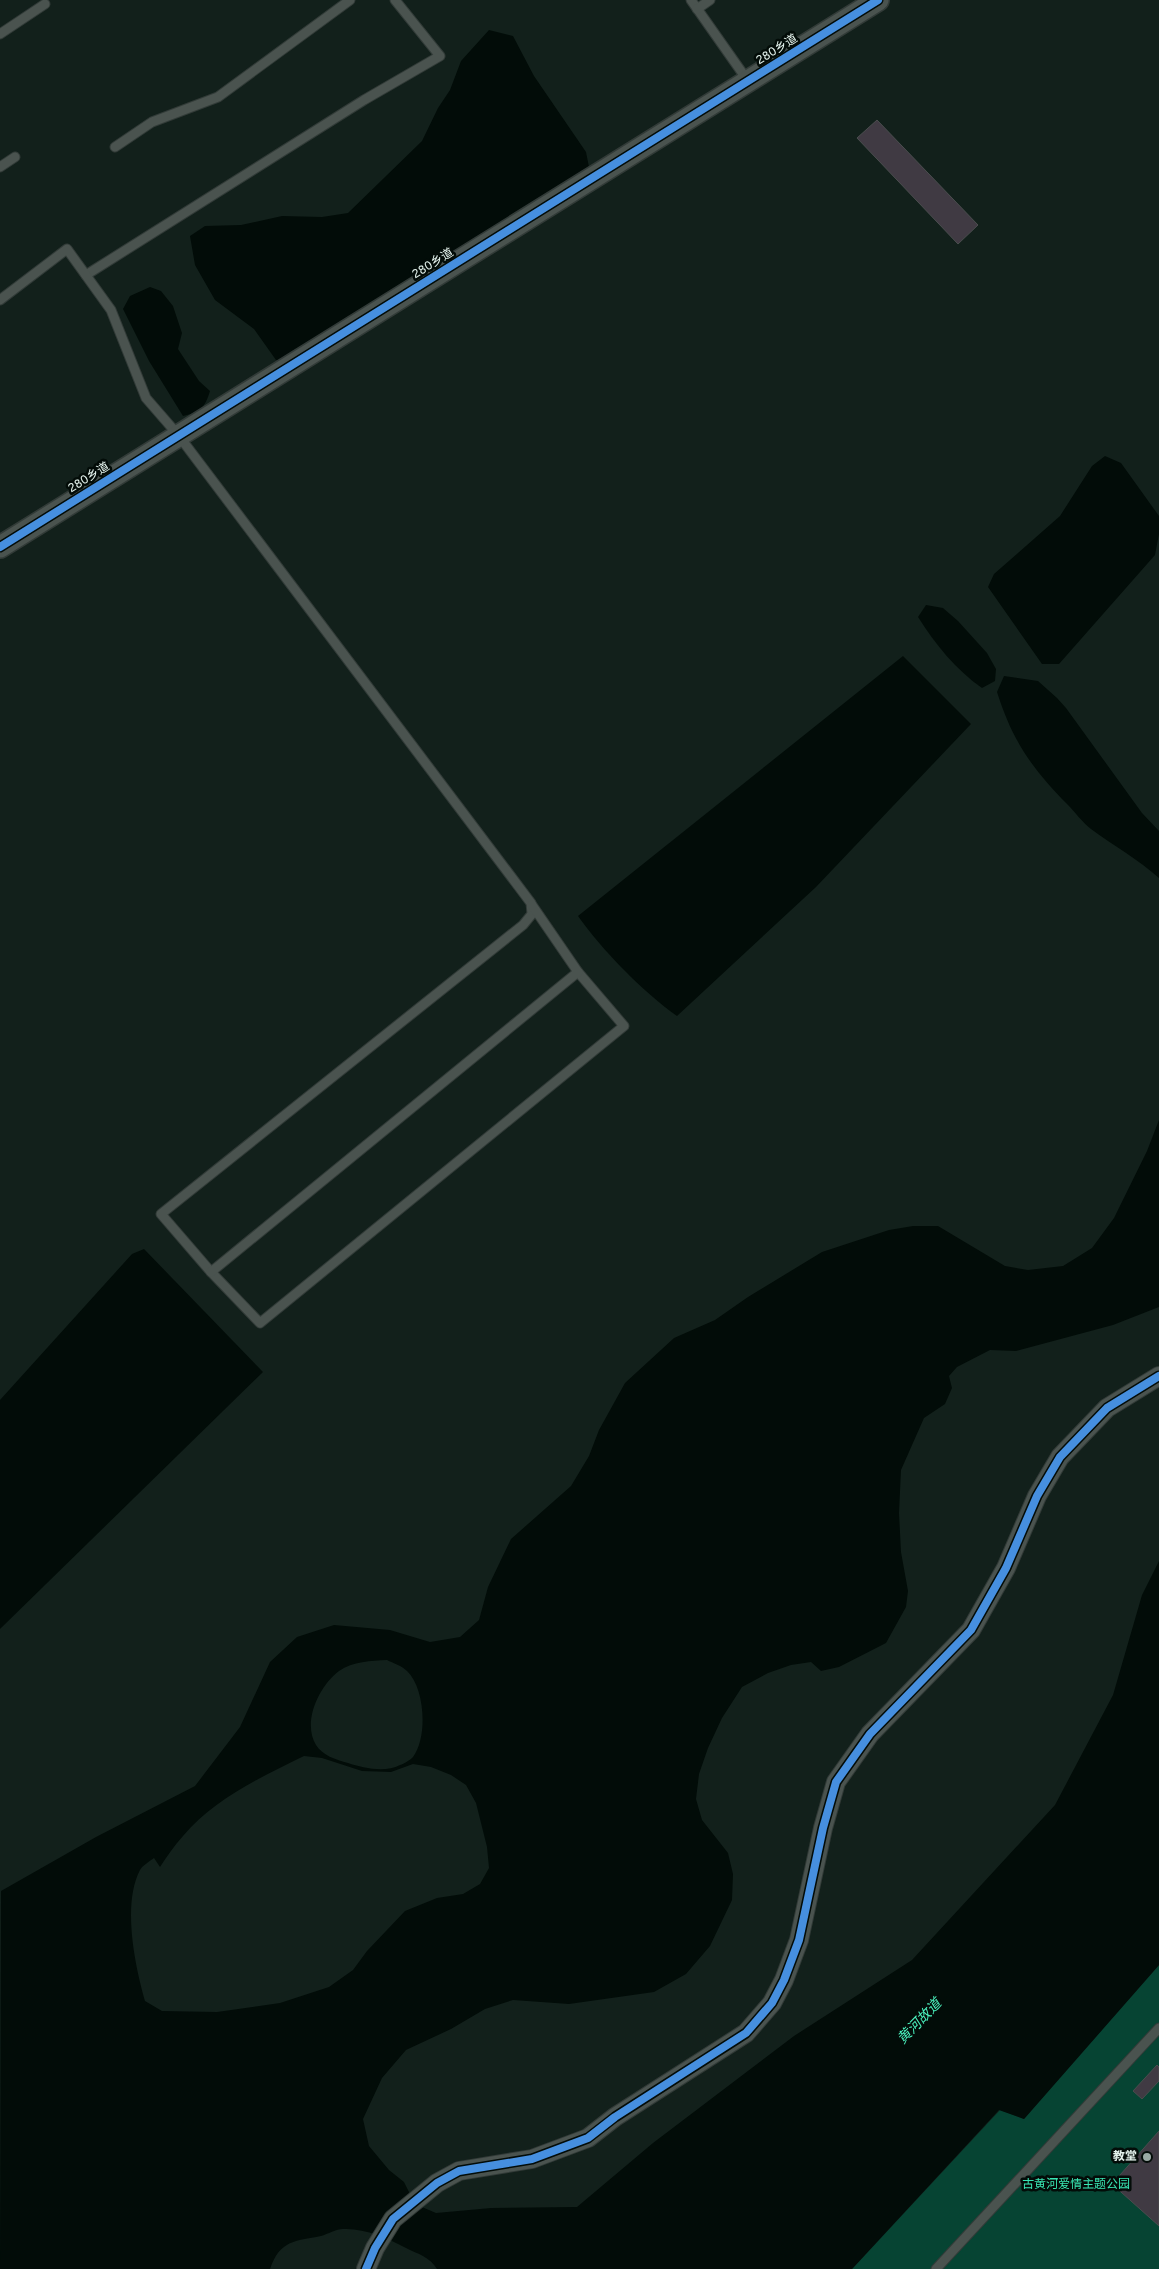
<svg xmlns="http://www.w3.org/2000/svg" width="1159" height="2269" viewBox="0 0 1159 2269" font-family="Overpass,'Noto Sans SC',sans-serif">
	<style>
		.green { fill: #064433 }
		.water { fill: #020c08; fill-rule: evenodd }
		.building { fill: #403a43; stroke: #4a4d4e }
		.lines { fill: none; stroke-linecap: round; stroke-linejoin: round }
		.service-casing { stroke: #323b38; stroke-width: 11 }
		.minor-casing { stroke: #323b38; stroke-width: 20 }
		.tertiary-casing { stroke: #323b38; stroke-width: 24 }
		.service { stroke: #4a534f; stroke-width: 9 }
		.minor { stroke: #4a534f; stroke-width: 18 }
		.tertiary { stroke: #4a534f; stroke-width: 21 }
		.cycleway-casing { stroke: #030c08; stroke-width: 11 }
		.cycleway { stroke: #468fdf; stroke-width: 8 }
		.poi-dot { fill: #9aa9a4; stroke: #030c08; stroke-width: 2 }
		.labels { text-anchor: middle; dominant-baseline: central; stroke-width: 5; stroke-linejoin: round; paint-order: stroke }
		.street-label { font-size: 12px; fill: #e4f3ed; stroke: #030c08 }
		.poi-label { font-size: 12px; font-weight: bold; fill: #e4f3ed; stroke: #030c08; text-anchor: end }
		.park-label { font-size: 12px; fill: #39e7b4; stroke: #030c08 }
		.water-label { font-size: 14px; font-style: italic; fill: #4bf3bf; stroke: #030c08 }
	</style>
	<rect width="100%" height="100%" fill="#12201b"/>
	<path class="green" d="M1159,1965V2269H852L1000,2110L1024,2119Z"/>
	<g class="water">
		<path d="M489,30L513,36L534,76L586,152L589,167L286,360H276L254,329L215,300L195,265L190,236L205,226L241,225L282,216L322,217L348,213L422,141L438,108L450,90L461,61Z"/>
		<path d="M150,287L161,291L173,306L182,333L178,349L199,381L210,391C205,408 200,412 183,416L149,361L123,309L130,296Z"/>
		<path d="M1105,456L1121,463L1159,516V534L1155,555L1059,664H1042L988,587L994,574L1060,516L1092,466Z"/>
		<path d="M926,605L943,608L958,621L987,653L996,669L995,681L982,688C956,670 935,644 918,617Z"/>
		<path d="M903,656L971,724L816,887L677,1016C644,993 601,949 578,916Z"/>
		<path d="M1004,676L1038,681L1057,698L1066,708L1142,813L1159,831V878C1138,859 1114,846 1091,829C1082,822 1075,812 1067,804C1031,767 1013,742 997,692Z"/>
		<path d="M1159,1120V1307L1113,1325L1016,1351L990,1350L957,1367L949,1376L952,1388L945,1404L924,1418L901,1470L899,1513L901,1552L908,1591L906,1607L886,1643L839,1667L821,1671L811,1662L791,1665L768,1673L742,1687L722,1718L708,1748L699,1774L696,1799L702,1820L728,1853L733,1874L732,1900L710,1946L686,1974L654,1992L569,2004L513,2000L485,2009L451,2029L406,2050L382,2078L363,2119L369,2146L389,2170L404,2182L415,2204L436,2213L491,2208L577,2207L653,2143L794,2036L912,1960L1055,1805L1113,1695L1142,1595L1159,1561V1965L1024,2119L999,2110L852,2269H437C430,2257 418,2254 406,2248C387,2238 365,2228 343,2229C336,2229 328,2234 321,2236C295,2241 280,2240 270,2269H0L1,1891L96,1837L195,1786L240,1727L270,1662L297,1637L334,1625L390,1630L430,1642L460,1637L479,1620L488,1587L511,1539L571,1486L589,1456L599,1430L625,1383L674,1338L715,1320L748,1297L822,1252L889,1230L913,1226H938L1005,1266L1028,1270L1063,1266L1092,1248L1114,1218L1147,1151ZM387,1660C393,1663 402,1666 407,1671C425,1688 428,1737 413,1757C410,1760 404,1764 400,1765C385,1773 363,1768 348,1763C336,1760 322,1755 316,1745C302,1722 319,1686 339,1671C353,1661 371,1661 387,1660ZM304,1756L322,1758L362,1771L391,1772L413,1764L431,1767L451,1775L466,1785L476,1803L487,1847L489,1868L480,1884L463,1894L437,1898L405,1911L367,1951L353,1970L329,1987L280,2003L217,2012L162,2011L145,2001C135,1966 122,1904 140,1870C142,1866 150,1861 154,1858L160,1867C167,1856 174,1846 183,1836C214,1799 261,1777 304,1756Z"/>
		<path d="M144,1249L263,1372L0,1629V1400L132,1254Z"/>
	</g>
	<g class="building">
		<path d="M877,120L978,225L958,244L857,138Z"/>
		<path d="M1157,2065L1159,2067V2081L1142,2099L1133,2091Z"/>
		<path d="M1159,2131V2226L1112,2184Z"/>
	</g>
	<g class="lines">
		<g class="service-casing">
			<g id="service">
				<path d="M691,0L748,81"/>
				<path d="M697,9L710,0"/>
				<path d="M0,34L45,4"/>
				<path d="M115,147L152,122L218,97L350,0"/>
				<path d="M0,167L15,157"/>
				<path d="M86,275L364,100L440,56L395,0"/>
				<path d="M0,300L67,249L111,310L146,398L179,436L531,903L532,914L523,925L161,1214L211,1272L260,1323L624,1026L578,972"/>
				<path d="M211,1272L578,972L532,905"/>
				<path d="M936,2269L1159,2028"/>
			</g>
		</g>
		<g class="minor-casing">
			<path id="minor" d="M366,2269L375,2248L393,2219L437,2183L459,2171L532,2159L588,2138L615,2117L746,2033L772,2003L784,1980L799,1940L823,1828L836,1782L870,1734L971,1630L1006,1568L1037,1496L1060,1457L1107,1408L1159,1376"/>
		</g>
		<g class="tertiary-casing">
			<path id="tertiary" d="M0,547L878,0"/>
		</g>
		<use href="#service" class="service"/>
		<use href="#minor" class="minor"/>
		<use href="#tertiary" class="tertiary"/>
		<g class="cycleway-casing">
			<g id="cycleway">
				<path d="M0,547L878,0"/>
				<path d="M366,2269L375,2248L393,2219L437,2183L459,2171L532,2159L588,2138L615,2117L746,2033L772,2003L784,1980L799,1940L823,1828L836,1782L870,1734L971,1630L1006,1568L1037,1496L1060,1457L1107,1408L1159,1376"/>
			</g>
		</g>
		<use href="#cycleway" class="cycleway"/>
	</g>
	<circle class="poi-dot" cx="1147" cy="2157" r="5"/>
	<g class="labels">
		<g class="street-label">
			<text transform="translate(777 50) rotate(-32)">280乡道</text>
			<text transform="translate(433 264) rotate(-32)">280乡道</text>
			<text transform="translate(89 478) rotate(-32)">280乡道</text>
		</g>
		<g class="poi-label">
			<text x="1137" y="2157">教堂</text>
		</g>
		<g class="park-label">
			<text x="1076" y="2185">古黄河爱情主题公园</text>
		</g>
		<g class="water-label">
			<text transform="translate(920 2022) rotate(-46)">黄河故道</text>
		</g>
	</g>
</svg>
